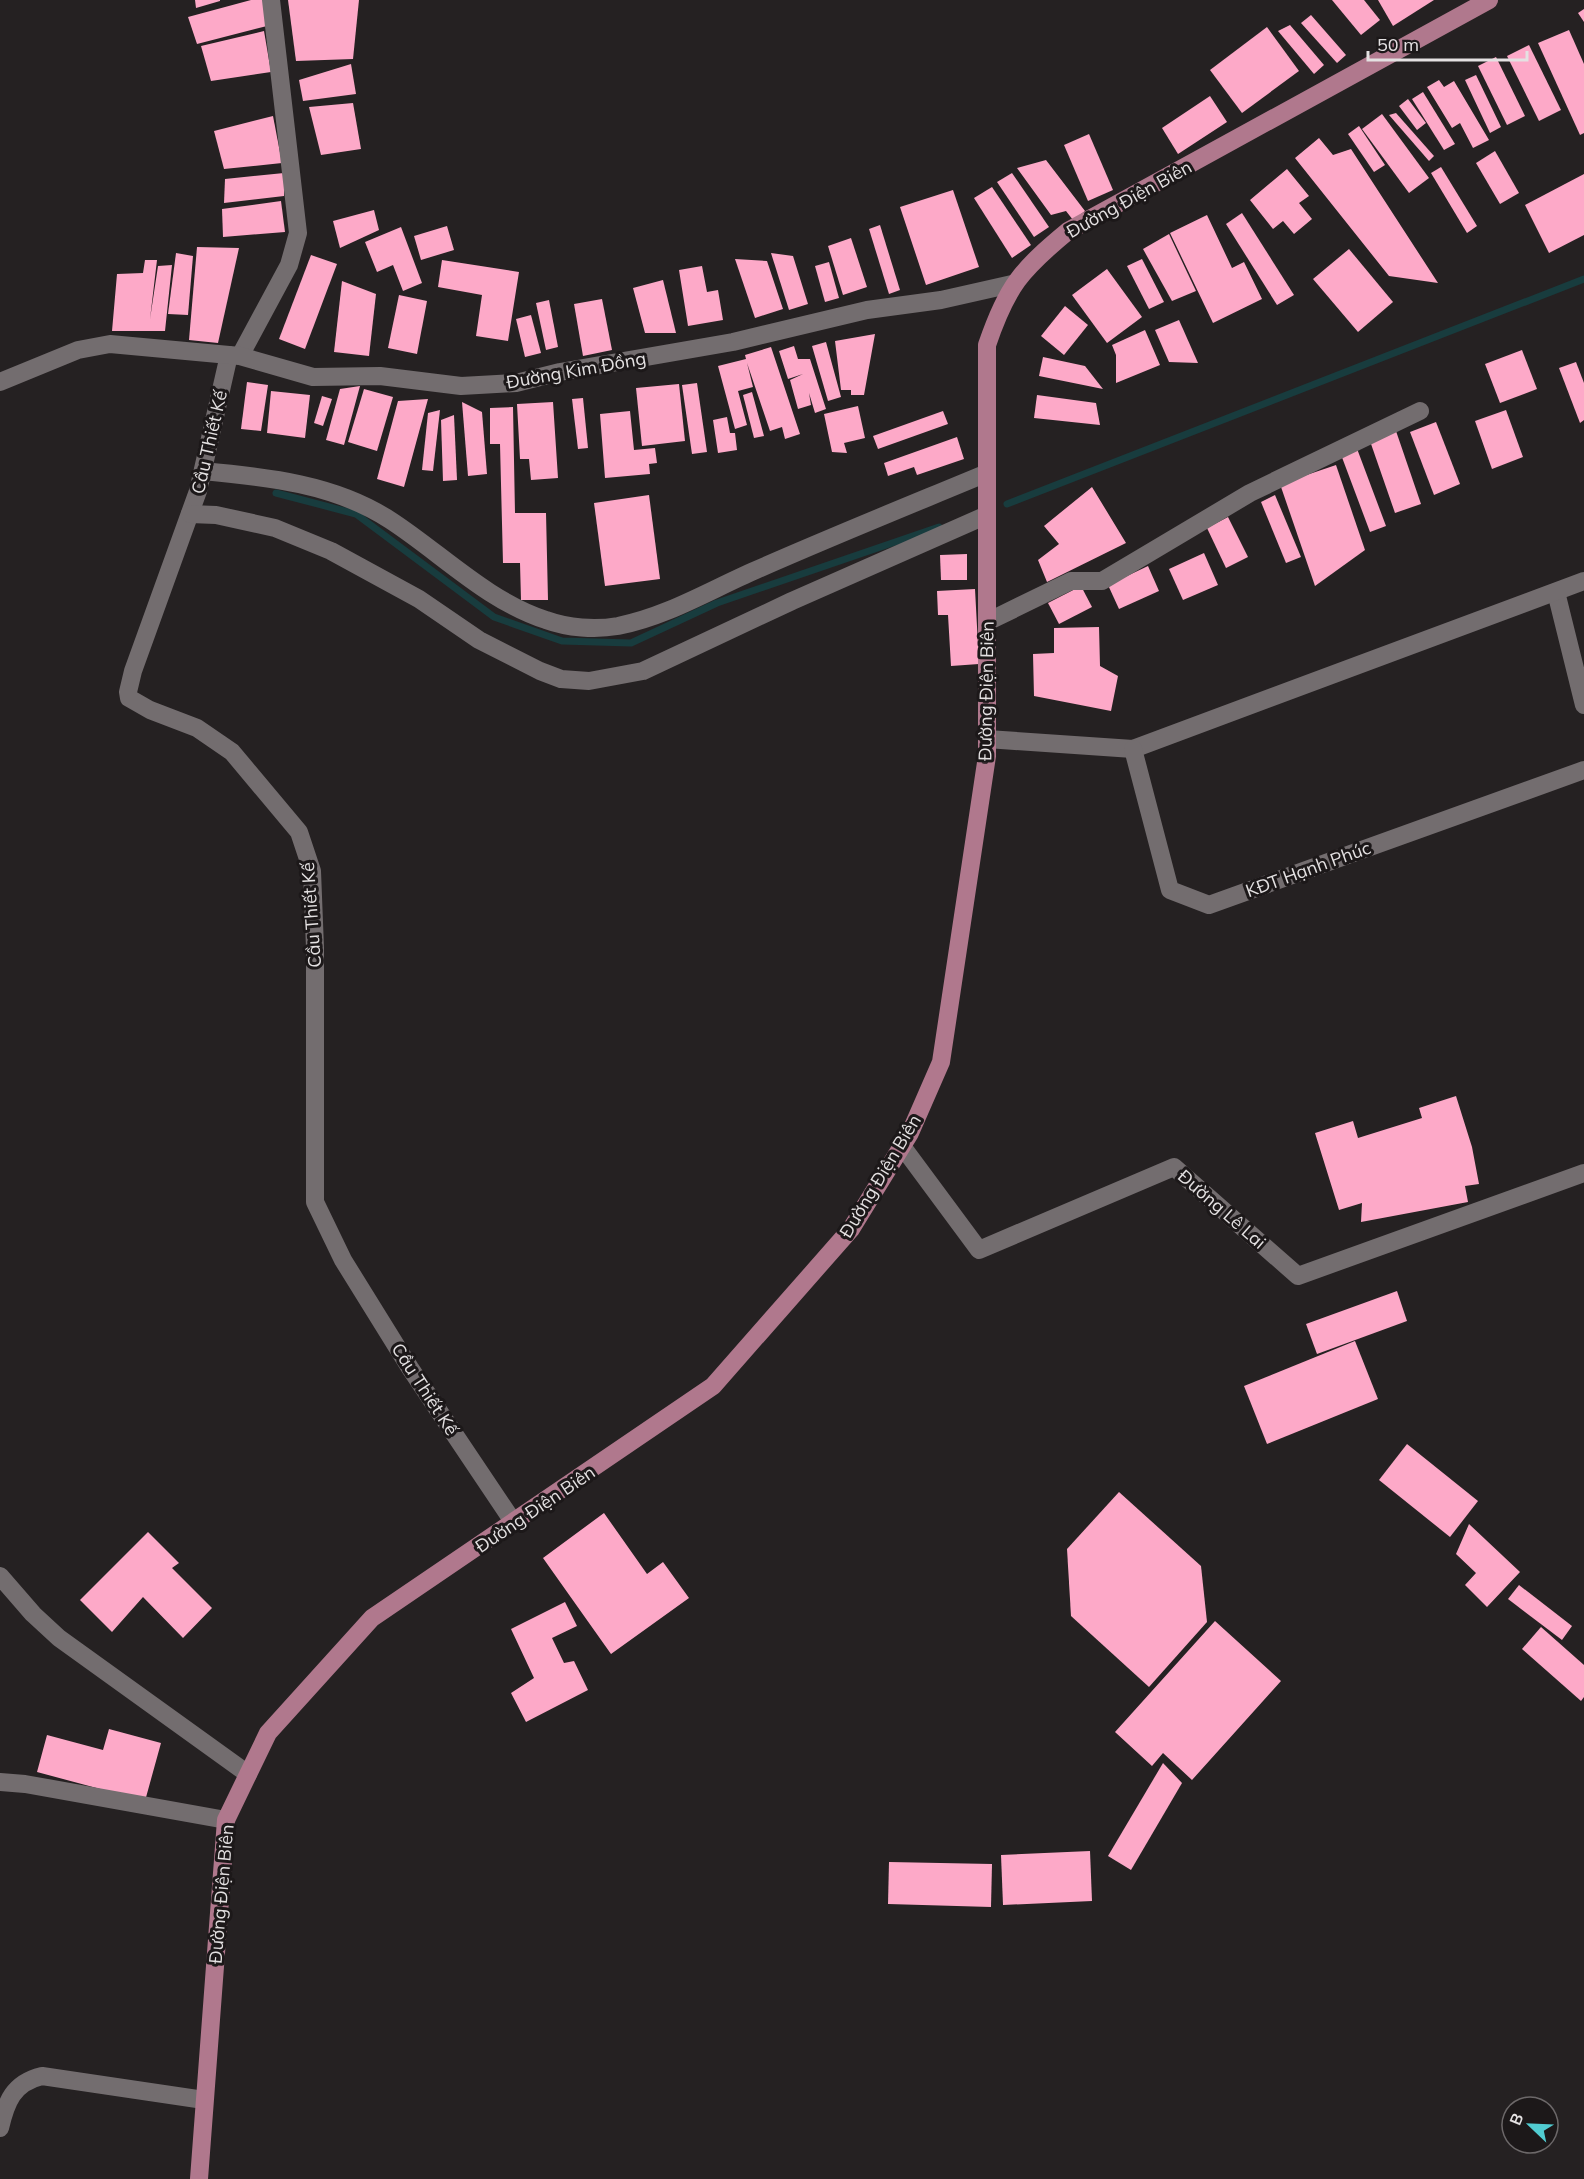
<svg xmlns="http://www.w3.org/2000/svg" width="1584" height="2179" viewBox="0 0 1584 2179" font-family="Mulish,sans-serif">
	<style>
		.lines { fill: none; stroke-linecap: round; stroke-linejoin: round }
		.stream { stroke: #183c3e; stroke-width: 7 }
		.building { fill: #fda9c8 }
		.minor { stroke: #736d6f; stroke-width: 18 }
		.major { stroke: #b0788d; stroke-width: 18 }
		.labels { text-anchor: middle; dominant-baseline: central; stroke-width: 6; stroke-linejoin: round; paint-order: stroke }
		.street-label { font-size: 18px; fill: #e4e1e2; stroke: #1c1819 }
	</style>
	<rect width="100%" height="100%" fill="#252122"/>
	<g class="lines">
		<g class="stream">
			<path d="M276,493L356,514L494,617L562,641L631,643L717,603L939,527"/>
			<path d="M1007,504L1584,279"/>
		</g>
	</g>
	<g class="building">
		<path d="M195,0H220V1L196,8Z"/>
		<path d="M251,0H263L267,26L197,44L188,17Z"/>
		<path d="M288,0H359L353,59L296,61Z"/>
		<path d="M1332,0H1364L1380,20L1361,35Z"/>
		<path d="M1378,0H1434L1393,26Z"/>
		<path d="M1584,9V22L1578,13Z"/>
		<path d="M1311,15L1346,55L1337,63L1301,23Z"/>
		<path d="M1290,25L1324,65L1314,74L1278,31Z"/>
		<path d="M1267,27L1299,71L1242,113L1210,70Z"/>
		<path d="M1569,30L1584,64V133L1580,135L1538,43Z"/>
		<path d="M264,31L271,72L211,81L201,46Z"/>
		<path d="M1529,45L1561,110L1539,121L1507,56Z"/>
		<path d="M1496,57L1525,116L1507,125L1478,66Z"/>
		<path d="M351,64L356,94L303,101L299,80Z"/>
		<path d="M1476,75L1501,127L1490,133L1465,80Z"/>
		<path d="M1439,80L1444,87L1454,81L1489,140L1473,148L1460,123L1452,128L1427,87Z"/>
		<path d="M1423,92L1455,144L1444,150L1412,99Z"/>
		<path d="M1210,96L1227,122L1178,154L1162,128Z"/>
		<path d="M1408,99L1426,123L1417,130L1399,106Z"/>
		<path d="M353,103L361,149L321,155L309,107Z"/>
		<path d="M1396,113L1434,156L1429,161L1389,115Z"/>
		<path d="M1382,114L1429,178L1409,193L1362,129Z"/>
		<path d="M273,116L282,163L224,169L214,131Z"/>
		<path d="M1359,126L1385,165L1374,172L1348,134Z"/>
		<path d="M1089,134L1113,190L1088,201L1064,145Z"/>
		<path d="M1319,138L1333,155L1351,149L1438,283L1389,276L1295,158Z"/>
		<path d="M1495,151L1519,193L1500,204L1476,163Z"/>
		<path d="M1046,160L1085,211L1073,220L1066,211L1051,215L1017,168Z"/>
		<path d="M1441,167L1477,226L1467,233L1431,173Z"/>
		<path d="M1287,169L1309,196L1299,203L1312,219L1294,234L1283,221L1273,229L1250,200Z"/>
		<path d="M284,173V196L224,203L225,179Z"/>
		<path d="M1012,173L1049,227L1034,237L997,182Z"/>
		<path d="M1584,174V235L1549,253L1525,205Z"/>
		<path d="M992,187L1031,245L1012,258L974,198Z"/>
		<path d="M953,190L979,267L926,285L900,207Z"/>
		<path d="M281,201L285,232L223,237L222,209Z"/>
		<path d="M374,210L379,230L340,248L333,221Z"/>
		<path d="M1242,213L1294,295L1277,305L1226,224Z"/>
		<path d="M1207,215L1232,268L1244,262L1262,299L1213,323L1170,233Z"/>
		<path d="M880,225L900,290L889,294L869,229Z"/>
		<path d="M447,226L454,250L421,260L414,236Z"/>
		<path d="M401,227L422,283L403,291L393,265L377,272L365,242Z"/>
		<path d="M1169,234L1196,291L1172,301L1143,249Z"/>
		<path d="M851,238L867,287L843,295L828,246Z"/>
		<path d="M197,247L239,248L218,343L189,340Z"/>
		<path d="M1349,249L1393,302L1358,332L1313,279Z"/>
		<path d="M176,253L193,256L188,315L168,314Z"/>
		<path d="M771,253L793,256L808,304L789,310Z"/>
		<path d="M311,255L337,264L305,349L279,339Z"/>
		<path d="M735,259L767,261L783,309L755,318Z"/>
		<path d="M1142,259L1164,302L1149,309L1127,266Z"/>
		<path d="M145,260H157L150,319L158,266L172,265L165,331H112L117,274L143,273Z"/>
		<path d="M442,260L519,272L508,341L476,336L482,295L438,287Z"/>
		<path d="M829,262L839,298L825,302L815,266Z"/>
		<path d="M702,266L707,292L718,290L723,320L688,326L679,270Z"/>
		<path d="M1107,269L1142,317L1107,343L1072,295Z"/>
		<path d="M663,280L676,333H645L633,288Z"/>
		<path d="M342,281L376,294L369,356L334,352Z"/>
		<path d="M399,295L427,301L417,354L388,348Z"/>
		<path d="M602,299L612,350L583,356L574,304Z"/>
		<path d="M549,300L558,347L546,350L536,303Z"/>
		<path d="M1065,306L1088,325L1064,355L1041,336Z"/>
		<path d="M531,315L541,353L525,357L516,319Z"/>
		<path d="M1179,320L1198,363L1169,362L1155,330Z"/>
		<path d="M1145,330L1160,365L1116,383V355L1112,345Z"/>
		<path d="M875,334L864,395H851V390H841L835,341Z"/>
		<path d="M826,342L841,397L828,401L812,346Z"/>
		<path d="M794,346L798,359H810L826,409L815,413L809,393L811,405L798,409L790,380L803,374L788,379L779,351Z"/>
		<path d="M771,347L800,434L785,439L782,427L770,431L747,363L753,387L738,391L747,425L735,429L718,366L746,359L745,355Z"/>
		<path d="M1522,350L1537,389L1500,403L1485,364Z"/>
		<path d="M1043,357L1085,366L1103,389L1039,376Z"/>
		<path d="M1576,362L1584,383V420L1580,423L1559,368Z"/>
		<path d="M247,382L268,385L261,431L241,429Z"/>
		<path d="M697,383L707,452L692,454L682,385Z"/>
		<path d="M679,384L685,441L642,446L636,388Z"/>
		<path d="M360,386L344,445L326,440L340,389Z"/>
		<path d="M364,389L393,397L377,451L348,442Z"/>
		<path d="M271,391L310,395L305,438L267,433Z"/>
		<path d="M752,392L764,436L754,438L743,395Z"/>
		<path d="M1037,395L1096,403L1100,425L1034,418Z"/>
		<path d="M322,396L332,399L323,426L314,423Z"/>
		<path d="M583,398L588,448L578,449L572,399Z"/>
		<path d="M428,399L404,487L377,479L398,401Z"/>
		<path d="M462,402L482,412L487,474L468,476Z"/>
		<path d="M553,402L558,478L531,480L529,459H520L517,404Z"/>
		<path d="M858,406L865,438L844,443L847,453L832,452L824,414Z"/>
		<path d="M513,407L515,513H546L548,600H521L520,563H503L500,444H490V408Z"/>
		<path d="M440,410L433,471L422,470L428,413Z"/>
		<path d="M1506,410L1523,457L1492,469L1475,421Z"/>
		<path d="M630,411L634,450L655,448L657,463L649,464L650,474L605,478L600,414Z"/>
		<path d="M943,411L948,424L878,449L873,436Z"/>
		<path d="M454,415L457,480L443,481L441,420Z"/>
		<path d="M727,417L730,433H735L737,450L718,453L713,420Z"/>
		<path d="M1436,422L1460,484L1434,495L1410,432Z"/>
		<path d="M1396,431L1421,504L1395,513L1370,441Z"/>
		<path d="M957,437L964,459L917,475L914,467L888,476L884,463Z"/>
		<path d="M1356,446L1386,526L1370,532L1340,452Z"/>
		<path d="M1336,465L1365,550L1315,586L1280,484Z"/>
		<path d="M1092,487L1126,543L1047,582L1038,560L1059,544L1044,526Z"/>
		<path d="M649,495L660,579L605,586L594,503Z"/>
		<path d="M1275,495L1301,557L1286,563L1261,502Z"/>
		<path d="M1228,517L1248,557L1226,568L1207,528Z"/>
		<path d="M1204,553L1218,585L1183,600L1169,569Z"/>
		<path d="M967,554V580H941L940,555Z"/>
		<path d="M1148,566L1159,591L1119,609L1108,585Z"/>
		<path d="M1081,586L1092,607L1059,624L1048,603Z"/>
		<path d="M975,589L979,664L951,666L948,615H938L937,591Z"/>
		<path d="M1099,627L1100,666L1118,676L1111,711L1034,696L1033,654L1054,653V628Z"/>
		<path d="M1456,1096L1472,1147L1479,1184L1465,1186L1468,1202L1361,1222L1362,1203L1339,1210L1315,1133L1353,1121L1358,1138L1422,1118L1419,1108Z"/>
		<path d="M1397,1291L1407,1321L1317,1354L1306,1324Z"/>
		<path d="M1355,1341L1378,1399L1267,1444L1244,1386Z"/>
		<path d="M1407,1444L1478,1501L1450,1537L1379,1480Z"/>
		<path d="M1119,1492L1201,1566L1207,1622L1149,1687L1071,1616L1067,1549Z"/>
		<path d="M604,1513L647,1574L663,1562L689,1598L611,1654L543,1558Z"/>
		<path d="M1469,1524L1520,1572L1487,1607L1465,1585L1476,1573L1456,1554Z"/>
		<path d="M148,1532L179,1563L172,1568L212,1608L183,1638L143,1597L112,1632L80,1600Z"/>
		<path d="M1519,1585L1572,1626L1562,1640L1508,1599Z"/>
		<path d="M565,1602L577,1626L552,1638L564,1663L574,1661L588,1690L526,1722L511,1693L534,1678L511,1629Z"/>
		<path d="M1215,1621L1281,1681L1192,1780L1163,1753L1152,1766L1115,1732Z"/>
		<path d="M1541,1627L1584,1665V1697L1581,1701L1522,1649Z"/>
		<path d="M109,1729L161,1743L145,1801L37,1772L47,1735L103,1750Z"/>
		<path d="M1163,1763L1182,1783L1131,1870L1108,1856Z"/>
		<path d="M1090,1851L1092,1901L1003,1905L1001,1855Z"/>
		<path d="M889,1862L992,1864L991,1907L888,1904Z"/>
	</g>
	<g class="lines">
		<g class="minor">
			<path d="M229,355L198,491L133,671L128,692L129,698L150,710L197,728L232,752L299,832L312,871L315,948V1202L343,1260L410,1368L514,1523"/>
			<path d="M240,356L289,265L298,233L271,0"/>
			<path d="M0,382L78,350L110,344L240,356L313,377L380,376L461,386L516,383L560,372L733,342L867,310L941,300L1012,284"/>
			<path d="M203,471C267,477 335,484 390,520C441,553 487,601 546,620C568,628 595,630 618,626C668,616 710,590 756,570C833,536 910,505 987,473"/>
			<path d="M190,514L216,515L275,528L331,551L419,599L479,640L540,671L561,679L589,681L643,671L792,601L987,515"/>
			<path d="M1556,592L1584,705"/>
			<path d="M987,622L1071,581H1102L1250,493L1420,411"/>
			<path d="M987,739L1133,749L1584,581"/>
			<path d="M1133,749L1170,890L1209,905L1584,770"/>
			<path d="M902,1146L979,1250L1174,1167L1298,1276L1584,1173"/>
			<path d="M0,1576L33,1614L59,1638L248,1774"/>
			<path d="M0,1782L25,1784L226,1820"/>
			<path d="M0,2128C6,2102 13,2083 42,2076L204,2100"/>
		</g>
		<path class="major" d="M199,2179L226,1820L268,1733L372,1618L713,1386L851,1229L910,1133L941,1062L987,756V345C1007,286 1021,270 1068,231L1489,0"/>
	</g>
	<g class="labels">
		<g class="street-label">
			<text transform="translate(1129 199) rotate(-29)">Đường Điện Biên</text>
			<text transform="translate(576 370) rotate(-10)">Đường Kim Đồng</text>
			<text transform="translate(209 442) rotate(-77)">Cầu Thiết Kế</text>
			<text transform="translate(986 691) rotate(-89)">Đường Điện Biên</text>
			<text transform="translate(1308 869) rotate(-20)">KĐT Hạnh Phúc</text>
			<text transform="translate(311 915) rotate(-94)">Cầu Thiết Kế</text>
			<text transform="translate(880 1176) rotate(-59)">Đường Điện Biên</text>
			<text transform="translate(1222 1209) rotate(41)">Đường Lê Lai</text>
			<text transform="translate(425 1389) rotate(57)">Cầu Thiết Kế</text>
			<text transform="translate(535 1509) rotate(-34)">Đường Điện Biên</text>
			<text transform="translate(221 1894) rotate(-85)">Đường Điện Biên</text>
		</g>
	</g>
	<g transform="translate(1530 2125) rotate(293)"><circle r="28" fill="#1c1819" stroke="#6c6869" stroke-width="1.5"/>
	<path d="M0-4.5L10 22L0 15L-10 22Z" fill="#51ccd1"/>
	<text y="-9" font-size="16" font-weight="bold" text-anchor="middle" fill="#e4e1e2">B</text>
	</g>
	<path d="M1368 51v9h159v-9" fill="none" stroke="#e4e1e2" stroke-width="3"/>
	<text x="1377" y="51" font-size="18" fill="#e4e1e2" stroke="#1c1819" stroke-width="4.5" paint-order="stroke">50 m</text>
</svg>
